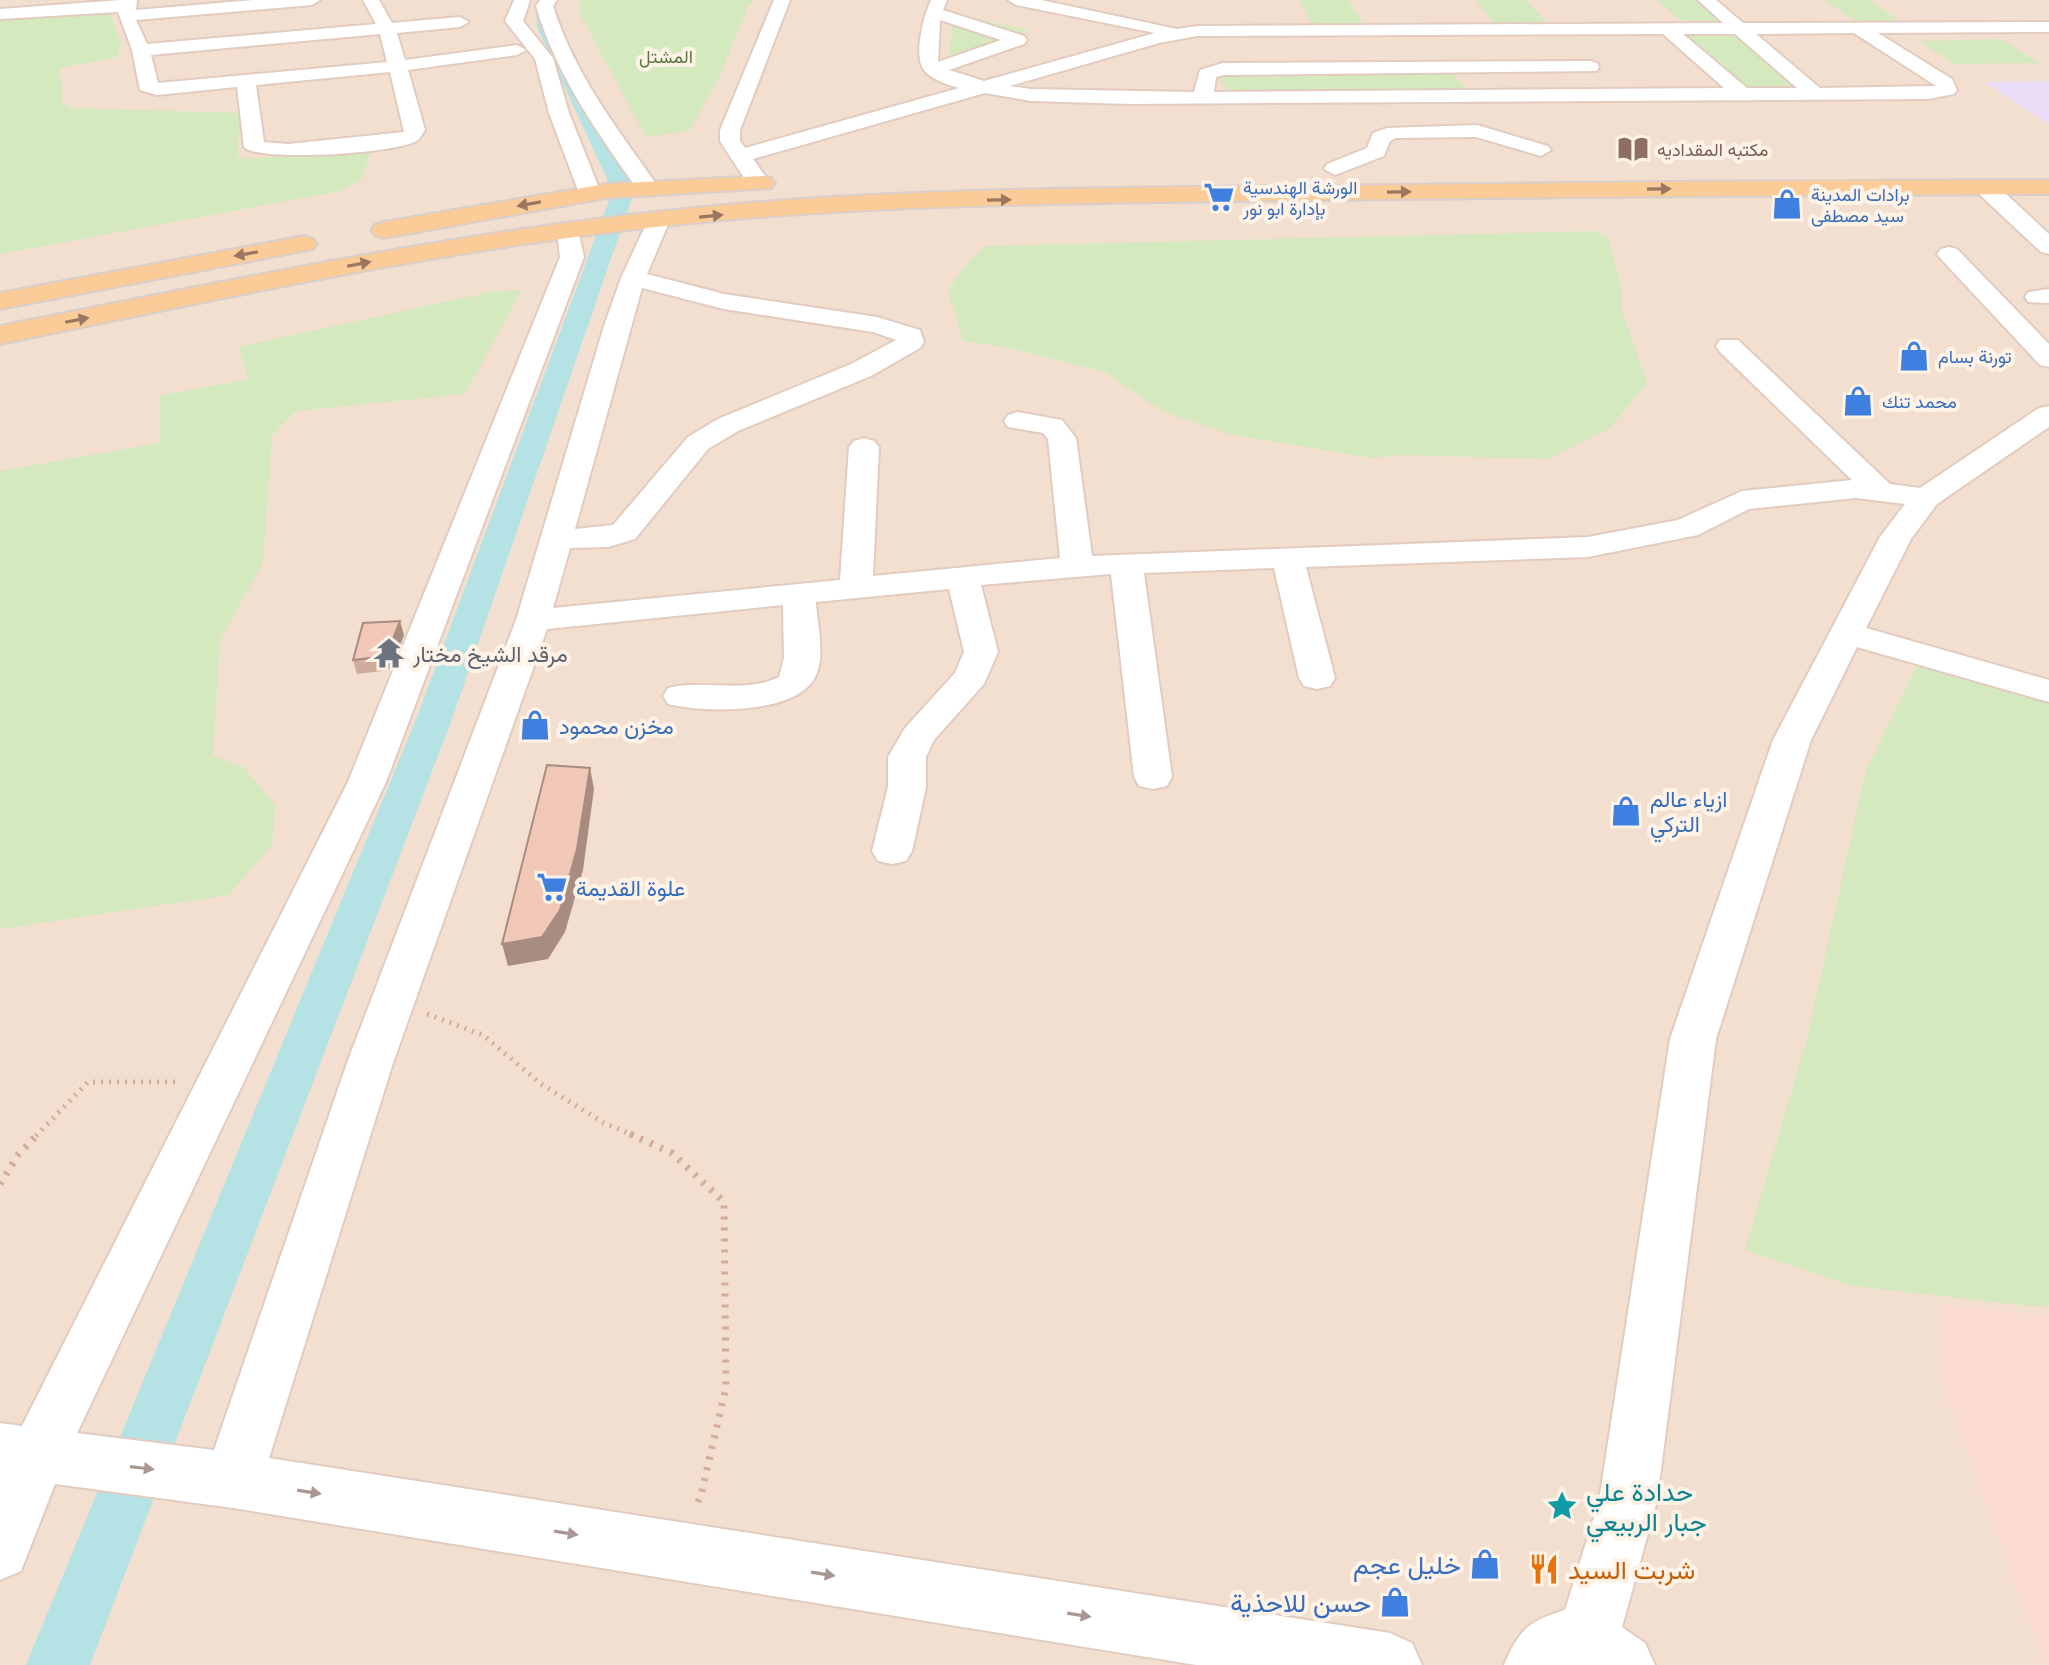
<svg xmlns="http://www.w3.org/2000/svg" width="2049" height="1665" viewBox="0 0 2049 1665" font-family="'Open Sans',Vazirmatn,sans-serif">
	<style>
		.residential { fill: #f3dfcf }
		.commercial { fill: #fcdbd4 }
		.education { fill: #ebddf8 }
		.green { fill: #d5e9bf }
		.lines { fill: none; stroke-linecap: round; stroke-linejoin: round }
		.canal { fill: #b5e3e5; fill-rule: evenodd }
		.minor-casing { stroke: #e2cbbf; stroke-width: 4 }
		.major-casing { stroke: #d8cfcc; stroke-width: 4 }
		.path-far1 { stroke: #d5ab9c; stroke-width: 5; stroke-dasharray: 2 6; stroke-linecap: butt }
		.path { stroke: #d5ab9c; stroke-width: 7; stroke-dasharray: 3 8; stroke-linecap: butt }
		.minor { fill: #fff; fill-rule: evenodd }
		.major { fill: #fbcb98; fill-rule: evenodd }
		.wall { fill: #cfac9e }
		.shaded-wall { fill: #a98c81 }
		.building { fill: #f1c8b8; stroke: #a98c81; stroke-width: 2 }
		.oneway { fill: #9b7660 }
		.oneway2 { fill: #aa9791 }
		.labels { text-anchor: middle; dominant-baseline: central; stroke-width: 8; stroke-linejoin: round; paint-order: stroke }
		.far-park-label { font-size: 18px; fill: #577840; stroke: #fff2e6 }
		.far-education-label { font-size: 18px; fill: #785e54; stroke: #fff2e6; text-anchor: start }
		.far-shop-label { font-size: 18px; fill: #366cbe; stroke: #fff2e6; text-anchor: start }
		.worship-label { font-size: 22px; fill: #5b616d; stroke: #fff2e6; text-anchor: start }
		.shop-label { font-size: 22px; fill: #366cbe; stroke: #fff2e6; text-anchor: start }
		.near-culture-label { font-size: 26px; fill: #0d838f; stroke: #fff2e6; text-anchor: start }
		.near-shop-label { font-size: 26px; fill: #366cbe; stroke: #fff2e6; text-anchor: end }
		.near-food-label { font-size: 26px; fill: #c56008; stroke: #fff2e6; text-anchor: start }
	</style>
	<rect width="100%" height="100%" fill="#fceee0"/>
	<rect class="residential" x="0" y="0" width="2049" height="1665"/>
	<path class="commercial" d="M1940,1304L2049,1316V1665L2020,1597L1943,1382Z"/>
	<path class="education" d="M2049,81V124L1984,82Z"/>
	<g class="green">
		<path d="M580,0H755L748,7L720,75L689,131L646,137L580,14Z"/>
		<path d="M1299,0H1348L1363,23L1312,24Z"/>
		<path d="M1476,0H1526L1547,23H1494Z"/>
		<path d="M1657,0H1696L1721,21L1680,20Z"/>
		<path d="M1825,0H1870L1901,22H1856Z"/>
		<path d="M109,11L121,42L117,57L60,68L62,102L71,108L242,113L237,151L240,159L371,152L362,179L341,191L0,254V16Z"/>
		<path d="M953,14L1029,30L949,60Z"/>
		<path d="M1681,32L1733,33L1800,90H1749Z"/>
		<path d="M2001,39L2039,63L1954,64L1919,41Z"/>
		<path d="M1448,70L1465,87L1463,89L1228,93L1219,77L1222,73Z"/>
		<path d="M1595,231L1608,238L1622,290L1621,308L1647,383L1609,429L1548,459L1401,455L1371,458L1228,434L1162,411L1104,372L1005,347L963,341L948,291L964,267L985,246Z"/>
		<path d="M522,290L465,394L296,411L272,436L263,562L220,641L213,756L244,767L275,805L272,845L229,895L0,929V471L160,443L159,396L249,379L238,347L490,292Z"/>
		<path d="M1918,663L2049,689V1305L2030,1306L1852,1286L1745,1250L1807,1039L1865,773Z"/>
	</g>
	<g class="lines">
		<path class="canal" d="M540,0H556L552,8L555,27L629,179L632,198L451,722L90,1665H26L415,722L610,198L607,179L537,27L536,8Z"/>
		<g class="minor-casing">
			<g id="minor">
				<path d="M121,0H137L136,10L253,0H320L312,5L136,20L147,44L376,24L363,0H379L392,23L460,17L469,22L460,27L397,33L405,60L517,45L526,50L517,55L408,70L425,130C424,131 419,140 418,140C400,154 257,162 244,147L237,87L157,95L140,90L132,50L118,12L0,19V9ZM380,34L387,62L158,83L151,55ZM390,72L404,132L288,144L264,142L256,85Z"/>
				<path d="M514,0H530L523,21L553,58L569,113L601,193L598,198H582L579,193L549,113L535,59L505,21Z"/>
				<path d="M540,0H557L553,6C575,76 618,129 659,188L656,193H640C598,133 557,77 536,6Z"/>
				<path d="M774,0H790L740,130V141L745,148L959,88C948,85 930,79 924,70C913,55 924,15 931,0H947L943,10L1024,36L1027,40L1024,44L949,70L984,81L1155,33L1016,5L1008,0H1041L1177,29L1197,26L1723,23L1698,0H1716L1743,23L2049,22V32L1878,33L1952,79L1957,90L1954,94L1929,99L1129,104L1031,101L985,93L753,159L765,176L754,182L746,181L720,141V130ZM940,20L1001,40L938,62ZM1854,33L1936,86L1820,88L1756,34ZM1663,34L1724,88L1214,92L1216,77L1224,75L1597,71L1599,67L1597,63L1590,61L1223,63L1200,70L1194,92L1031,89L1010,86L1159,43L1197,36ZM1683,34H1735L1797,88H1747Z"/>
				<path d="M1477,125L1548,146L1551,150L1541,156L1476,137L1396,138L1390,141L1384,156L1335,175L1324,169L1327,164L1367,148L1373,133L1387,128Z"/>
				<path d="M1985,180L1993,182L2049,234V254L2041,252L1977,192L1974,187L1977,182Z"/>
				<path d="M659,213L667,215L670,220L647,274L724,294L877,317L920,330L924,342L920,348L871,376L738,431L708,449L635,539L608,547L570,548L553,608L840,580L849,447L854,441L864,438L874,441L879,447L873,576L1060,558L1048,439L1043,433L1008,427L1004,421L1008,415L1018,412L1062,420L1076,438L1092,556L1588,537L1678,520L1742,491L1852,480L1720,352L1716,346L1720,340H1738L1890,484L1920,488L2039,408L2049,406V427L1937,504L1911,539L1866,628L2049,680V702L1857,647L1811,740L1716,1039L1657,1501L1622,1627L1645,1643L1655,1665H1504C1519,1630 1528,1621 1565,1610L1599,1501L1670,1039L1773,740L1880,537L1905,504L1856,498L1749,509L1698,535L1588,557L1306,567L1335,678L1330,686L1317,689L1304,686L1299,678L1274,568L1144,573L1172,777L1167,786L1153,789L1139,786L1134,777L1111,574L981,585L998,652L984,684L934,740L926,757V787L912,851L906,861L892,864L878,861L872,851L888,787V757L905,728L955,673L964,652L949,589L816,602C817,623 826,657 815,677C796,715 704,713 668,704L663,696L668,688C705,679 744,694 779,677L784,658L783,605L547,629L393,1063L269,1458L1390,1633L1412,1643L1422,1665H1196L233,1508L55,1484L21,1571L0,1580V1423L22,1426L348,782L560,257L557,231L561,226H577L584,257L386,782L77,1433L214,1450L347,1063L516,620L604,326L621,278L648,220L651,215ZM642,288L724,309L873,332L896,340L851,364L718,419L688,437L613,525L575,529Z"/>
				<path d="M1949,247L1957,249L2049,344V367L2040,365L1941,259L1937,254L1941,249Z"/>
				<path d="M2049,289V303L2028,302L2025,297L2028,292Z"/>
			</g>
		</g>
		<g class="major-casing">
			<g id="major">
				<path d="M763,176L771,178L775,183L771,188L606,198L384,238L375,235L371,230L375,225L384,222L606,184Z"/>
				<path d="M2049,180V194C1801,195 1552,197 1304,200C1107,203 910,203 714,221C473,243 237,295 0,344V326C237,279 473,228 714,206C910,188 1107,188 1304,186C1552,183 1801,180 2049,180Z"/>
				<path d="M304,236L313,239L317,244L313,249L0,309V293Z"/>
			</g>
		</g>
		<g class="path-far1">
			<path d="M427,1014L483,1035L541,1084L604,1123L635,1136"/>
			<path d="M36,1136L88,1082H176"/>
		</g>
		<g class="path">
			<path d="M630,1134L672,1153L724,1202L726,1387L701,1495L695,1508"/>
			<path d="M0,1184L18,1155L38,1134"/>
		</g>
		<use href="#minor" class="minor"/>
		<use href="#major" class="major"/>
	</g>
	<path class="wall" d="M404,635L390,670L357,674L353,660Z"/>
	<g class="shaded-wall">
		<path d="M400,621L404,635L390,670L386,656Z"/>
		<path d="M590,768L594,789L583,870L565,932L548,959L508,966L502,944Z"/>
	</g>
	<g class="building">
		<path d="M400,621L386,656L353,660L363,623Z"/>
		<path d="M547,765L590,768L577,849L560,910L542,937L502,944Z"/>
	</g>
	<defs><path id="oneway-solid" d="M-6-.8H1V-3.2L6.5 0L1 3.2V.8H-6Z" transform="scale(2)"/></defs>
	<g class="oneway">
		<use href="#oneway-solid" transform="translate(1659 189) rotate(-1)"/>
		<use href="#oneway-solid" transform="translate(1399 192) rotate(-1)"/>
		<use href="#oneway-solid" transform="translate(999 200) rotate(-1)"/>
		<use href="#oneway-solid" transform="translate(529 204) rotate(170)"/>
		<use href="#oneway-solid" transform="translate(711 216) rotate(-5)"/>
		<use href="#oneway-solid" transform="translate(246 254) rotate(170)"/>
		<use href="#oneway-solid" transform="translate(359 264) rotate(-11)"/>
		<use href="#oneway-solid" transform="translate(77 320) rotate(-11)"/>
	</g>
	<g class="oneway2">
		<use href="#oneway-solid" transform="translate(142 1468) rotate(7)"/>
		<use href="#oneway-solid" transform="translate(309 1492) rotate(9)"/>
		<use href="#oneway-solid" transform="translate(566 1533) rotate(9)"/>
		<use href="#oneway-solid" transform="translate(823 1574) rotate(9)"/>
		<use href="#oneway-solid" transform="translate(1079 1615) rotate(9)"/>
	</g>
	<defs>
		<g id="library-bare" transform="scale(2.4)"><path d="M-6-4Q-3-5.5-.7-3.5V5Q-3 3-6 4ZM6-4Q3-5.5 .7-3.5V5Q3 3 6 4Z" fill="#8d6e63" stroke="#fff2e6" stroke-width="2.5" paint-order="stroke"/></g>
		<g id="supermarket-bare" transform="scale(2.4)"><path d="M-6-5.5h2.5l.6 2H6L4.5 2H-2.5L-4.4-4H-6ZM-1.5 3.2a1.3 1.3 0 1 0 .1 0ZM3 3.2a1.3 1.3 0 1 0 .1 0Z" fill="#3f7fe0" stroke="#fff2e6" stroke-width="2.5" paint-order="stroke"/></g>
		<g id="shop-bare" transform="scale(2.4)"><path d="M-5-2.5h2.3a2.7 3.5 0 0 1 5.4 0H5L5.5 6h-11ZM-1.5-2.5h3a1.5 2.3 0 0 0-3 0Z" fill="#3f7fe0" stroke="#fff2e6" stroke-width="2.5" paint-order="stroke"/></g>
		<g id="temple-bare" transform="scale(2.4)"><path d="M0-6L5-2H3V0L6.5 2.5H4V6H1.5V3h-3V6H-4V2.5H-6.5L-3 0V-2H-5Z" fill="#6b7280" stroke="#fff2e6" stroke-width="2.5" paint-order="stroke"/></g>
		<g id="sight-bare" transform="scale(2.4)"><path d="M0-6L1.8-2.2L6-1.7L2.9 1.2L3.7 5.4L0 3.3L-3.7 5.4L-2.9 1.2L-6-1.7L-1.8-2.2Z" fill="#0f9aa8" stroke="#fff2e6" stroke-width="2.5" paint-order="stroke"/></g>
		<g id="restaurant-bare" transform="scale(2.4)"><path d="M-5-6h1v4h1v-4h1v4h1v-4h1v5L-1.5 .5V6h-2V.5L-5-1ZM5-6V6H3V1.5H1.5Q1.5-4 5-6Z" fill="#e8710a" stroke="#fff2e6" stroke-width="2.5" paint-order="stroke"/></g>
	</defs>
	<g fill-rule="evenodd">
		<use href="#library-bare" x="1633" y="149"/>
		<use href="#supermarket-bare" x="1219" y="197"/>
		<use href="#shop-bare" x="1787" y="204"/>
		<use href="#shop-bare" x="1914" y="356"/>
		<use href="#shop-bare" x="1858" y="401"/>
		<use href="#temple-bare" x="389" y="653"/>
		<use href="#shop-bare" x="535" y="725"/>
		<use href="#shop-bare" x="1626" y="811"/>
		<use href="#supermarket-bare" x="552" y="887"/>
		<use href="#sight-bare" x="1562" y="1506"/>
		<use href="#shop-bare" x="1485" y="1564"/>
		<use href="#restaurant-bare" x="1544" y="1569"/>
		<use href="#shop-bare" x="1395" y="1602"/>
	</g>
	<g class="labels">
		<g class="far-park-label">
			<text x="666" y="56">المشتل</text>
		</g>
		<g class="far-education-label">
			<text x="1657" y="149">مكتبه المقداديه</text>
		</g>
		<g class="far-shop-label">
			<text x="1243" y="187">الورشة الهندسية<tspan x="1243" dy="21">بإدارة ابو نور</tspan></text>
			<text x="1811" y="194">برادات المدينة<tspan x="1811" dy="21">سيد مصطفى</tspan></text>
			<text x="1938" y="356">تورنة بسام</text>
			<text x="1882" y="401">محمد تنك</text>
		</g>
		<g class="worship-label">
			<text x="413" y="653">مرقد الشيخ مختار</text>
		</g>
		<g class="shop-label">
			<text x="559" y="725">مخزن محمود</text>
			<text x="1650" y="798">ازياء عالم<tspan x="1650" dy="25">التركي</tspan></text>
			<text x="576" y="887">علوة القديمة</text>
		</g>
		<g class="near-culture-label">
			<text x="1586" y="1491">حدادة علي<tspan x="1586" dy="30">جبار الربيعي</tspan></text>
		</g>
		<g class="near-shop-label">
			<text x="1461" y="1564">خليل عجم</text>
			<text x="1371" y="1602">حسن للاحذية</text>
		</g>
		<g class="near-food-label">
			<text x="1568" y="1569">شربت السيد</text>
		</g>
	</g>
</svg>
